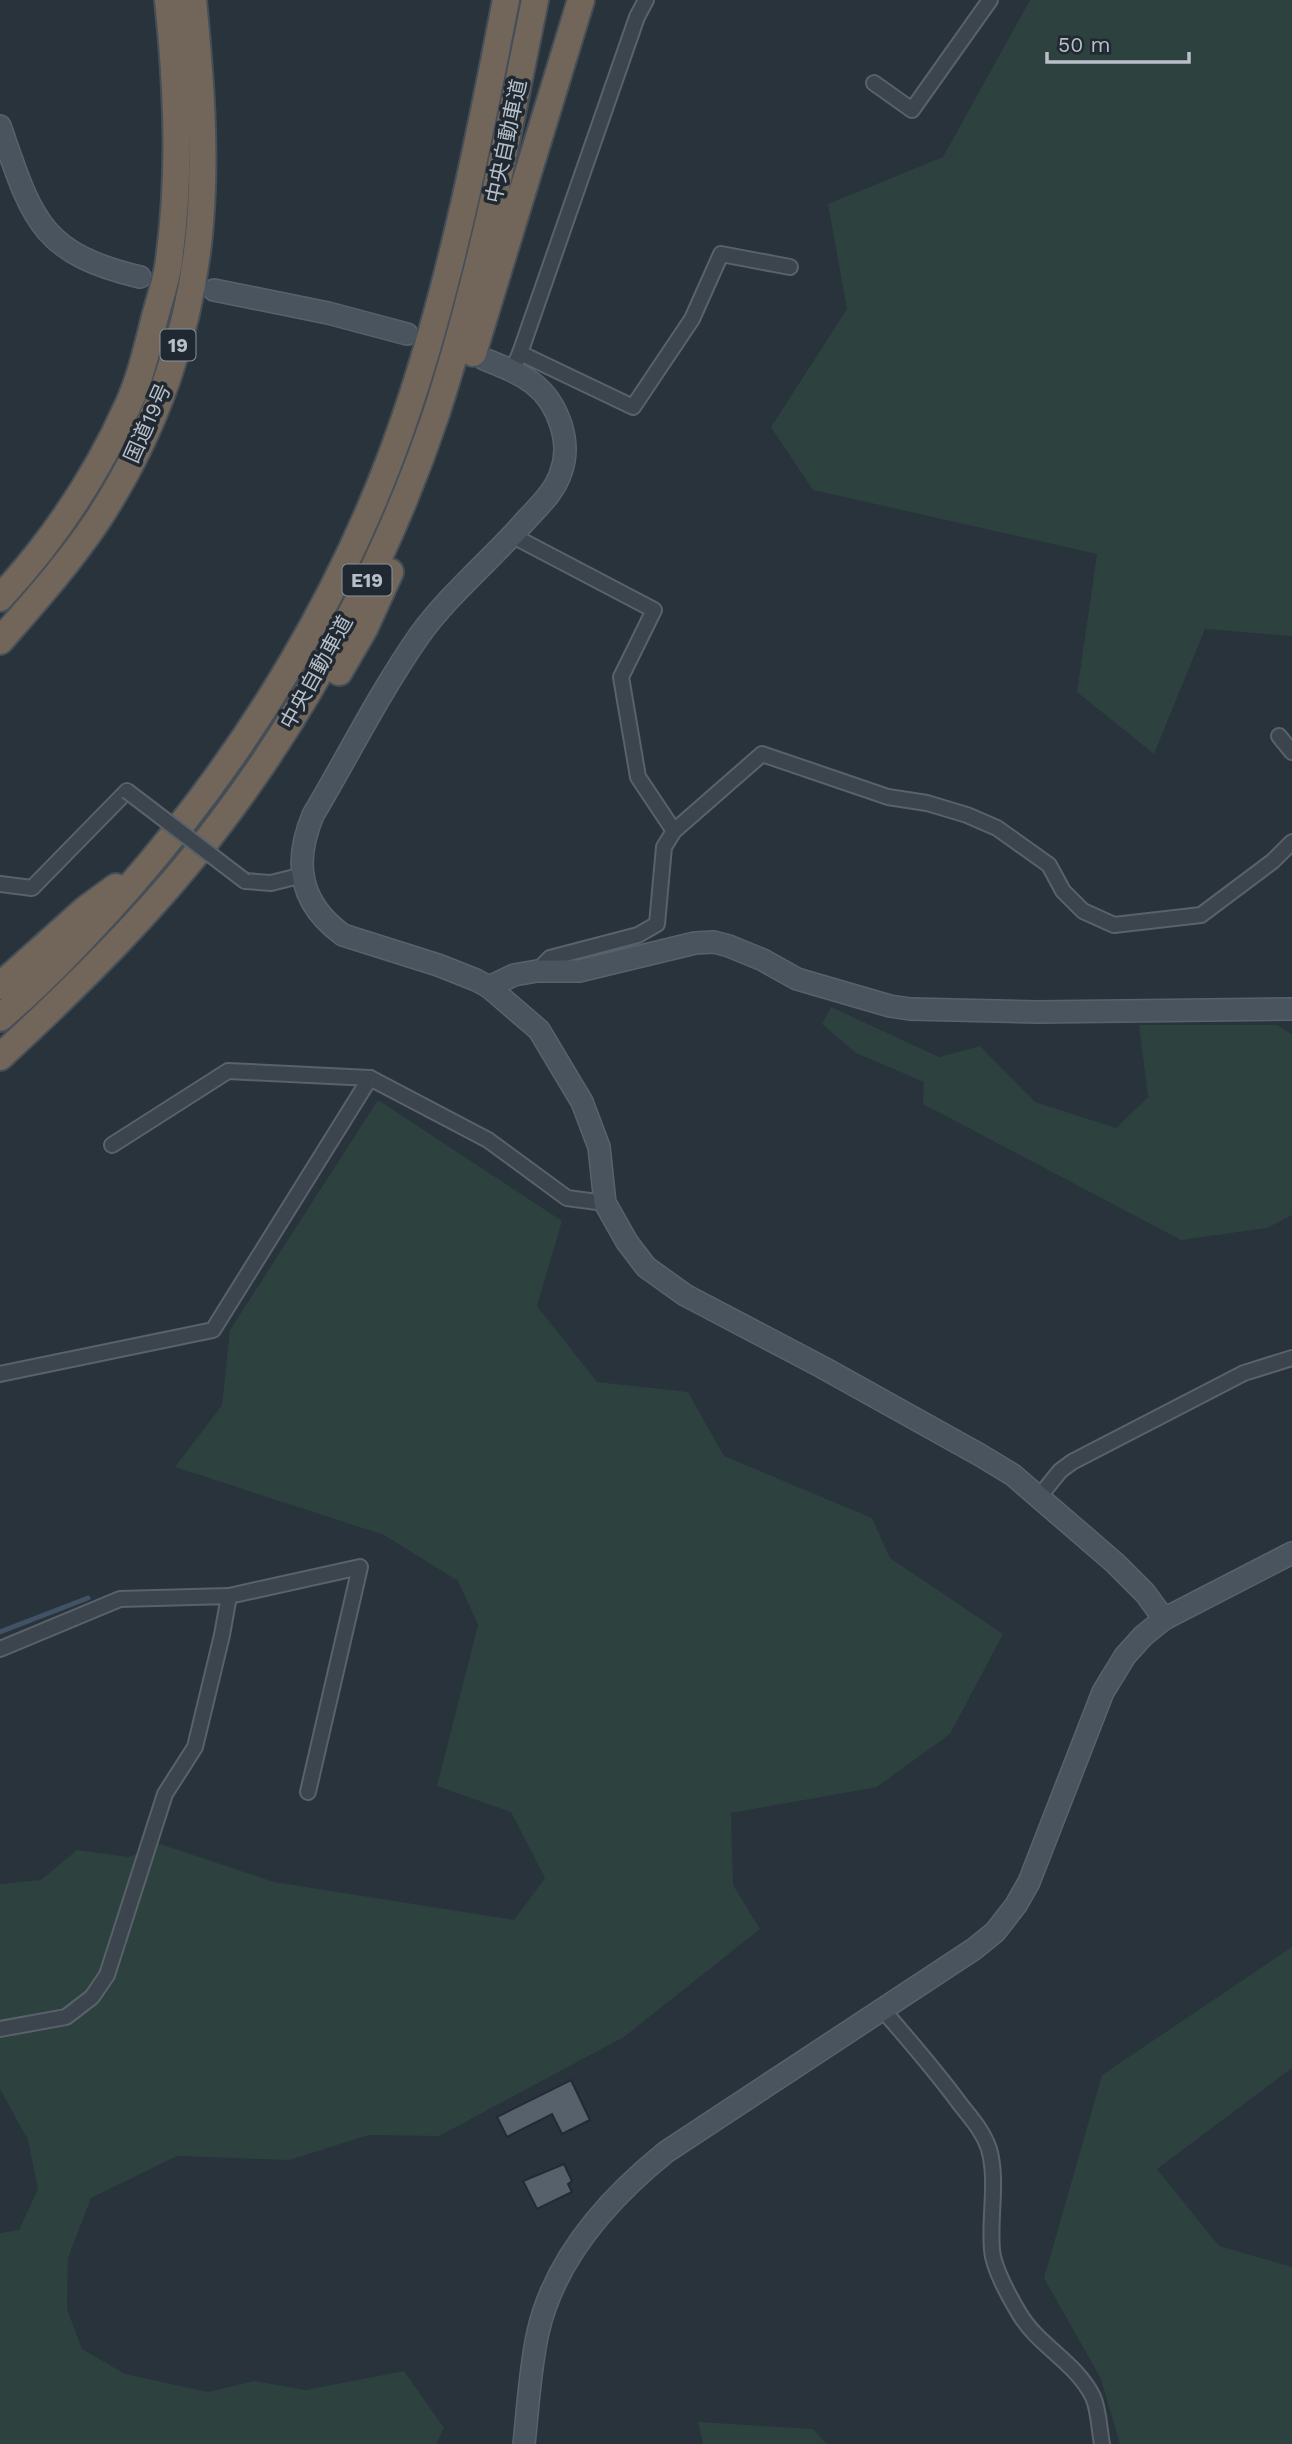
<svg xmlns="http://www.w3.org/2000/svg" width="1292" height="2444" viewBox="0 0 1292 2444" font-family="'Work Sans','Noto Sans JP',sans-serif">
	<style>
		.green { fill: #2d413f }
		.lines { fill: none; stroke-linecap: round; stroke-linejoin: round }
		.stream { stroke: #405263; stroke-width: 5 }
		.building { fill: #56616c; stroke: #222b34; stroke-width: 2 }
		.street-casing { stroke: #59626b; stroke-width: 18 }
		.secondary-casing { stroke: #59626b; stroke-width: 24 }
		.highway-casing { stroke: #464f58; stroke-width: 30 }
		.street { stroke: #3c444d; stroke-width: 14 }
		.secondary { stroke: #4a545f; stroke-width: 21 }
		.highway { stroke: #72665a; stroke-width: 26 }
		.street-bridge-casing { stroke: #59626b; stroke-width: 18; stroke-linecap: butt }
		.street-bridge { stroke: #3c444d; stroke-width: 14 }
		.labels { text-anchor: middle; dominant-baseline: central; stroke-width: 7; stroke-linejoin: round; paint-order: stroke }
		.shield { fill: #202932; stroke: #8a929b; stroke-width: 2 }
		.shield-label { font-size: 19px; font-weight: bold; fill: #b8bfc8 }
		.street-label { font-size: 21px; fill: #b8bfc8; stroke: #202932 }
	</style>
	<rect width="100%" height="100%" fill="#28333c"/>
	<g class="green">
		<path d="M1030,0H1292V636L1205,629L1154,754L1077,692L1097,554L813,490L771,427L847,309L828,204L943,157Z"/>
		<path d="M831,1007L939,1057L980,1046L1035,1102L1116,1128L1148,1097L1139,1025H1277L1292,1034V1215L1267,1228L1181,1240L923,1104L924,1082L856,1053L822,1024Z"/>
		<path d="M378,1100L562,1221L537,1306L597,1382L688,1392L724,1456L872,1518L890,1558L1003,1634L950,1734L877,1787L731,1813L733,1885L760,1929L624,2037L439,2136L369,2135L289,2160L177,2156L91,2198L68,2258L67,2309L82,2349L125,2374L208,2392L254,2381L306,2390L404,2371L444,2428L436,2444H0V2233L19,2230L38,2189L28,2140L0,2089V1884L41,1880L77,1850L129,1857L160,1844L274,1882L514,1920L545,1878L511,1812L437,1786L478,1625L458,1581L384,1535L175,1467L222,1405L230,1330Z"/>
		<path d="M1292,1947V2068L1157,2169L1219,2246L1292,2267V2444H1120L1101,2379L1044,2278L1102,2075Z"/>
		<path d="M698,2422L813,2429L827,2444H703Z"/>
	</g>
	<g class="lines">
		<path class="stream" d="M0,1632L88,1598"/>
	</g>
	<g class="building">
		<path d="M571,2080L590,2120L562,2134L552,2114L507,2137L497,2117Z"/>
		<path d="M564,2164L572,2181L568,2184L572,2192L537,2209L523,2181Z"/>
	</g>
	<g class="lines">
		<g class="street-casing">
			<g id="street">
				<path d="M874,83L912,110L990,0"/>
				<path d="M520,353L633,407L692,319L721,254L790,267"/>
				<path d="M512,371L520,353L637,17L646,0"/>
				<path d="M513,536L654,610L621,677L638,777L674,831"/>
				<path d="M1279,736L1292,752"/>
				<path d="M245,881L271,883L303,875"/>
				<path d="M0,884L32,888L127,791"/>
				<path d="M537,971L550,958L638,935L657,924L664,847L674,831L762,754L888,797L927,803L967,815L997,828L1049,865L1063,891L1083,911L1114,925L1201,915L1273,861L1292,842"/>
				<path d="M112,1145L228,1071L370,1078L488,1140L567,1198L605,1203"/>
				<path d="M0,1374L213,1330L370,1078"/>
				<path d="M1039,1497L1060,1471L1072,1462L1244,1373L1292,1358"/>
				<path d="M229,1596L360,1567L308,1792"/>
				<path d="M0,1649L120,1599L229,1596L222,1635L195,1747L165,1794L107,1975L92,1997L66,2017L0,2029"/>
				<path d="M882,2009C909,2040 936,2071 960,2104C971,2118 983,2131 989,2149C998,2181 989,2216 992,2250C993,2267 1010,2298 1019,2313C1038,2346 1076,2362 1093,2397C1099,2410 1099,2429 1102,2444"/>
			</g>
		</g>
		<g class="secondary-casing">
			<g id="secondary">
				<path d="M0,126C32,218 39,253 140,277"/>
				<path d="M214,290L328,313L407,334"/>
				<path d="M484,359C521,374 548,384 561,425C566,441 567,456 561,472C555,491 540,505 527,519C492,559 450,593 419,636C380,692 348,756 313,815C293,863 299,903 343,935L438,965L476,980L489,987L539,1030L582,1102L599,1147L605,1203L627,1242L646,1267L685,1295L822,1367L980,1455L1013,1475L1115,1563L1145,1593L1164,1619"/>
				<path d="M489,987L514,975L537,971H579L695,943L714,942L729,946L763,960L797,979L890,1006L910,1009L1038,1012L1292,1009"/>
				<path d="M524,2444C528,2407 530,2368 538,2332C555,2258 609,2198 666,2152L974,1949L995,1932L1016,1905L1029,1882L1103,1692L1125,1656L1143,1636L1164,1619L1292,1553"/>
			</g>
		</g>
		<g class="highway-casing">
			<g id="highway">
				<path d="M473,353L581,0"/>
				<path d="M0,598C54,540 97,475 129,403C141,376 148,345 155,317C160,298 167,279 169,260C181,174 177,86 168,0"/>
				<path d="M0,641C34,602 68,564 97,521C155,433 192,328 200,223C206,149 200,73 193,0"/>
				<path d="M339,672L364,629L390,572"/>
				<path d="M0,986L86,909L116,887"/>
				<path d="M0,1018C46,979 87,935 127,890C250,750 349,586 408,409C452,278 480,135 506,0"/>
				<path d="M0,1057C79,984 156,908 221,822C312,702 388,557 436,414C480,279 507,139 535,0"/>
			</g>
		</g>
		<use href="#street" class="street"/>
		<use href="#secondary" class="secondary"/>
		<use href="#highway" class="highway"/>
		<g class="street-bridge-casing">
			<path id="street-bridge" d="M127,791L245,881"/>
		</g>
		<use href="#street-bridge" class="street-bridge"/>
	</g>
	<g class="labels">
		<g class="shield">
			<rect x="160.5" y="329.5" width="35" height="31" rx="5"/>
			<rect x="342.5" y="564.5" width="49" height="31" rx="5"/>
		</g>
		<g class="shield-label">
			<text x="178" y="345">19</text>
			<text x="367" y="580">E19</text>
		</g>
		<g class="street-label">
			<text transform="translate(506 141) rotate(-78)">中央自動車道</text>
			<text transform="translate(147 423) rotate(-66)">国道19号</text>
			<text transform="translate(316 672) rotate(-61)">中央自動車道</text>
		</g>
	</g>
	<path d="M1047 52v10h142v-10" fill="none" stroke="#b8bfc8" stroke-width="3.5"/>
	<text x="1058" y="52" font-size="21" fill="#b8bfc8" stroke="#202932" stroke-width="5" paint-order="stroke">50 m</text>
</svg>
